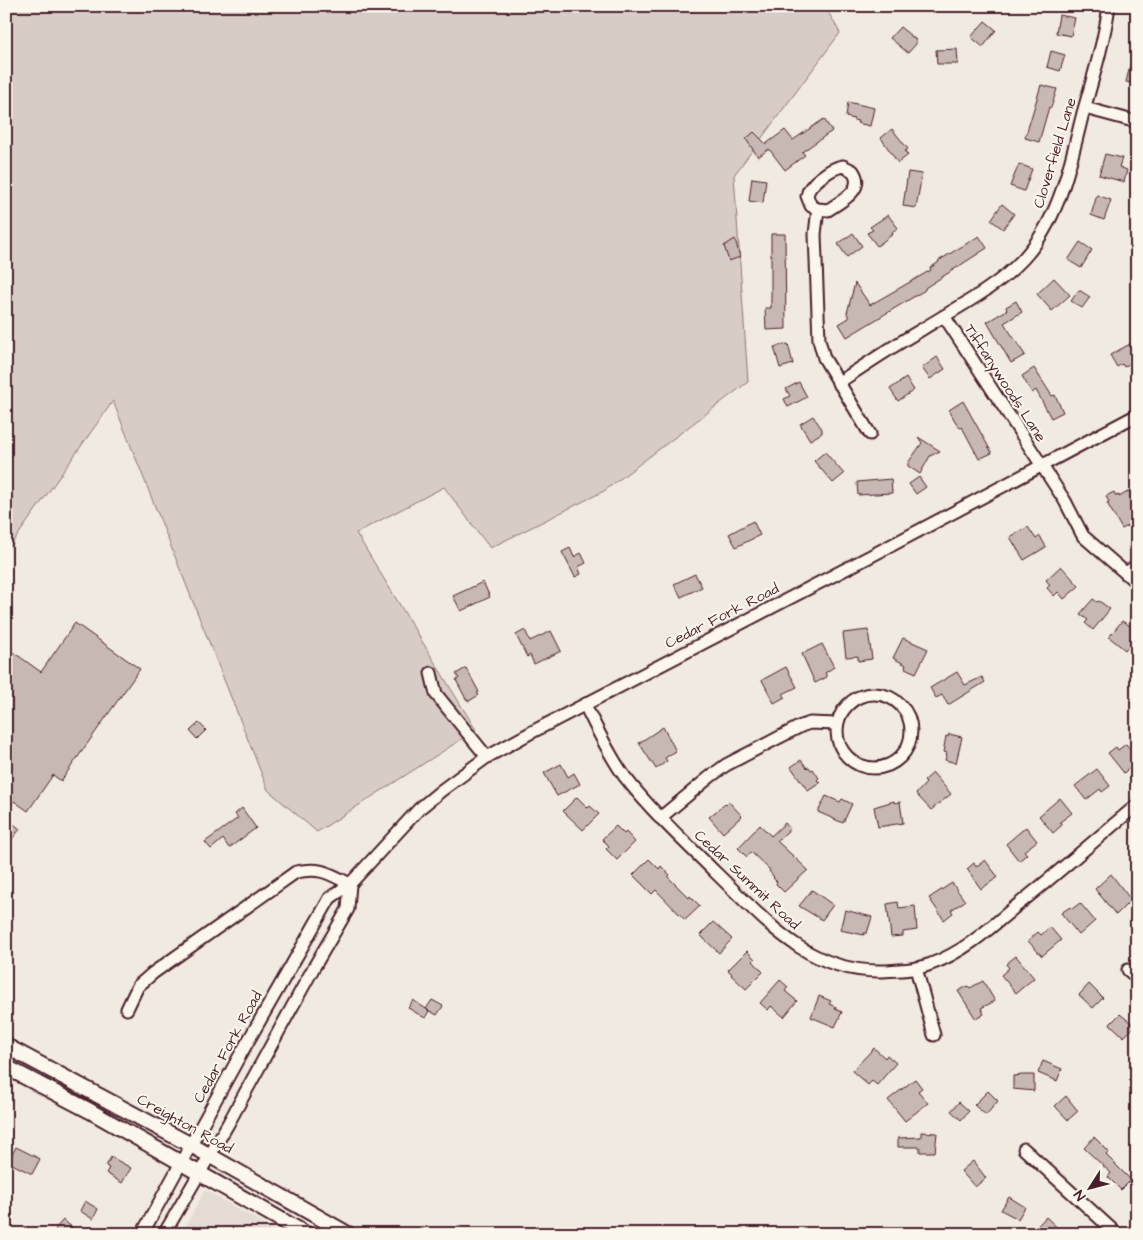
<svg xmlns="http://www.w3.org/2000/svg" width="1143" height="1240" viewBox="0 0 1143 1240" font-family="'Architects Daughter',sans-serif">
	<style>
		.built { fill: #e4dbd2 }
		.green { fill: #d8ccc6; stroke: #917678 }
		.building { fill: #c8b8b3; stroke: #4a1f2b }
		.lines { fill: none; stroke-linecap: round; stroke-linejoin: round }
		.minor-casing { stroke: #4a1f2b; stroke-width: 15 }
		.major-casing { stroke: #4a1f2b; stroke-width: 18 }
		.minor { stroke: #fbf7ec; stroke-width: 11 }
		.major { stroke: #fbf7ec; stroke-width: 14 }
		.labels { text-anchor: middle; dominant-baseline: central; stroke-width: 4; stroke-linejoin: round; paint-order: stroke }
		.street-label { font-size: 15px; fill: #4a1f2b; stroke: #fbf7ec }
	</style>
	<rect width="100%" height="100%" fill="#f0eae0"/>
	<filter id="ink" filterUnits="userSpaceOnUse"><feTurbulence type="fractalNoise" baseFrequency=".02" numOctaves="2"/><feDisplacementMap in="SourceGraphic" scale="10" xChannelSelector="R" yChannelSelector="G"/><feConvolveMatrix kernelMatrix="1 2 1 2 8 2 1 2 1" color-interpolation-filters="sRGB"/></filter>
	<g filter="url(#ink)">
		<path class="built" d="M205,1190L281,1234H182Z"/>
		<path class="green" d="M6,6H825L840,33L734,175L748,382L604,491L490,548L444,487L356,533L476,730L317,832L268,790L113,401L6,552Z"/>
		<g class="building">
			<path d="M1059,15L1075,18L1071,36L1056,33Z"/>
			<path d="M985,21L996,30L983,47L971,37Z"/>
			<path d="M900,27L916,40V44L908,53L890,38Z"/>
			<path d="M957,49L958,64H937L936,50Z"/>
			<path d="M1051,51L1065,55L1060,71L1047,67Z"/>
			<path d="M1133,53L1137,54V84L1126,82Z"/>
			<path d="M1041,85L1057,89L1051,108L1049,107L1039,142L1025,138Z"/>
			<path d="M848,102L874,108L870,126L857,123L858,121L853,120L854,119L846,117Z"/>
			<path d="M824,119L832,131L802,152L805,155L785,170L769,149L758,157L746,139L754,132L766,144L785,130L793,140Z"/>
			<path d="M892,129L908,149L905,151L908,155L898,163L881,138Z"/>
			<path d="M1105,154L1122,158L1119,167L1127,170L1124,182L1099,175Z"/>
			<path d="M1019,164L1032,169L1024,191L1010,186Z"/>
			<path d="M908,172L922,174L916,208L903,206Z"/>
			<path d="M752,178L766,180L763,203L749,201Z"/>
			<path d="M1097,195L1111,200L1104,220L1091,215Z"/>
			<path d="M1002,204L1014,214L1003,229L991,220Z"/>
			<path d="M888,215L898,228L892,232L893,234L877,246L867,233L873,230L870,227Z"/>
			<path d="M853,233L862,246L847,257L838,244Z"/>
			<path d="M771,234H785L786,329L766,330L765,308H771Z"/>
			<path d="M979,236L987,248L925,288V290L847,337L839,324L849,318L847,313L855,283L870,305L931,270L930,268L939,262L938,261Z"/>
			<path d="M735,239L740,257L729,261L724,246Z"/>
			<path d="M1080,242L1092,250L1081,268L1068,260Z"/>
			<path d="M1054,278L1070,295L1052,311L1037,294Z"/>
			<path d="M1079,290L1090,297L1082,308L1071,301Z"/>
			<path d="M1016,301L1022,312L1004,323L1025,355L1011,363L987,322L1007,310L1006,307Z"/>
			<path d="M788,344L793,364L780,368L774,347Z"/>
			<path d="M1130,344L1137,356L1131,360L1132,362L1124,367L1122,364L1117,367L1110,355Z"/>
			<path d="M937,357L945,369L930,379L922,368Z"/>
			<path d="M1034,368L1052,396L1055,395L1063,412L1051,418L1036,390L1032,393L1022,376Z"/>
			<path d="M906,378L914,390L898,401L890,389Z"/>
			<path d="M799,382L807,397L788,407L784,399L790,396L786,389Z"/>
			<path d="M963,401L992,453L979,459L962,427L960,428L955,421L949,410Z"/>
			<path d="M813,416L822,429V433L810,440L800,424Z"/>
			<path d="M918,437L940,451L930,456L920,474L908,466V463L922,443Z"/>
			<path d="M825,452L844,474L833,483L814,461Z"/>
			<path d="M919,477L926,487L916,494L909,484Z"/>
			<path d="M891,479L892,493L858,495L857,482Z"/>
			<path d="M1131,490L1137,499V521L1122,529L1107,503L1109,502L1106,496L1114,492L1116,496L1119,495V497Z"/>
			<path d="M753,521L760,535L736,547L729,534Z"/>
			<path d="M1028,527L1036,539L1040,536L1046,547L1024,560L1010,537Z"/>
			<path d="M570,548L574,557L581,553L586,563L578,567L581,574L575,577L562,552Z"/>
			<path d="M1061,566L1079,586L1064,599L1058,592L1054,596L1047,588L1050,585L1046,580Z"/>
			<path d="M695,574L702,587L681,597L674,584Z"/>
			<path d="M483,582L490,597L461,611L453,596Z"/>
			<path d="M1093,599L1097,602L1099,601L1110,609L1093,630L1085,623L1088,620L1080,614Z"/>
			<path d="M1122,621L1137,630V635L1125,650L1109,637Z"/>
			<path d="M75,623L140,669L61,781L53,775L28,811L14,801L6,812V647L41,672Z"/>
			<path d="M525,630L530,641L551,631L561,651L534,664L530,655L527,657L516,635Z"/>
			<path d="M868,630L872,659L858,661V656L846,657L843,633Z"/>
			<path d="M903,638L928,649L916,673L905,668L906,665L893,658Z"/>
			<path d="M822,644L834,667L825,673L827,677L815,683L802,654Z"/>
			<path d="M786,667L797,687L783,694L785,697L774,703L762,680Z"/>
			<path d="M466,668L479,692L477,693L479,695L469,701L466,699L456,680L459,678L456,674Z"/>
			<path d="M957,672L965,685L982,677L985,682L948,705L942,695L936,698L930,688Z"/>
			<path d="M199,723L206,730L197,739L190,731Z"/>
			<path d="M663,727L676,751L665,758L667,761L656,769L639,743Z"/>
			<path d="M949,734L962,737L956,763L945,760L947,753L944,752L945,748L944,747L946,736L948,737Z"/>
			<path d="M1126,744L1137,757V760L1124,773L1108,753L1116,747L1118,750Z"/>
			<path d="M801,760L807,768L809,767L811,770L813,769L819,778L817,780L820,783L808,791L791,767Z"/>
			<path d="M561,764L568,777L574,773L580,784L557,796L544,773Z"/>
			<path d="M1097,769L1110,786L1102,792L1100,789L1086,800L1075,786Z"/>
			<path d="M933,773L951,794L931,810L916,794L926,783L924,781Z"/>
			<path d="M826,796L840,802L842,799L852,804L843,823L818,812Z"/>
			<path d="M577,797L588,808L590,806L599,814L583,830L563,811Z"/>
			<path d="M1060,798L1072,813L1060,822L1062,825L1053,833L1039,816Z"/>
			<path d="M894,801V803L900,802L903,823L878,827L874,807Z"/>
			<path d="M729,802L742,816L723,833L709,817L725,804L726,805Z"/>
			<path d="M242,808L256,828L229,848L223,839L211,849L205,842L238,818L235,814Z"/>
			<path d="M6,818L20,829L6,847Z"/>
			<path d="M785,823L790,829L777,841L808,870L784,892L776,884L777,882L773,878L774,877L769,871L770,870L751,852L747,857L738,848L760,825L771,836Z"/>
			<path d="M616,826L624,834L626,832L635,842L617,860L606,849L609,846L602,839Z"/>
			<path d="M1026,827L1037,841L1024,851L1027,854L1019,861L1006,844Z"/>
			<path d="M649,859L659,869L661,866L670,875L668,877L689,898L690,896L700,906L685,920L656,890L652,894L633,875Z"/>
			<path d="M985,860L998,877L981,889L967,869L974,863L976,867Z"/>
			<path d="M1111,874L1131,900L1116,915L1095,889Z"/>
			<path d="M952,883L965,901L951,910L953,913L944,920L929,898Z"/>
			<path d="M812,890L833,905L822,920L799,906Z"/>
			<path d="M898,902L899,908L915,906L917,930L903,932V936L891,937L887,904Z"/>
			<path d="M1080,903L1095,921L1079,935L1061,913L1070,907L1072,909Z"/>
			<path d="M845,910L872,917L867,933H864V935L840,930Z"/>
			<path d="M713,922L732,939L719,953L700,935Z"/>
			<path d="M1050,927L1061,940L1042,956L1028,941L1038,932L1041,935Z"/>
			<path d="M747,951L755,959L753,961L763,972L746,989L731,975L732,974L728,970Z"/>
			<path d="M1016,956L1034,978L1016,993L1001,975L1009,968L1006,964Z"/>
			<path d="M780,980L788,987L785,991L797,1001L784,1017L771,1006L768,1010L760,1003Z"/>
			<path d="M983,981L995,1001L981,1008L984,1014L976,1019L958,991L968,986L970,988Z"/>
			<path d="M1089,984L1103,998L1093,1008L1079,995Z"/>
			<path d="M819,996L831,1001L829,1004L836,1007L835,1009L842,1012L835,1027L811,1017Z"/>
			<path d="M413,1000L429,1011L425,1018L408,1008Z"/>
			<path d="M432,1000L443,1006L437,1015L426,1009Z"/>
			<path d="M1120,1014L1135,1026L1124,1037L1110,1024Z"/>
			<path d="M874,1048L885,1058L887,1055L896,1063L877,1085L872,1081L868,1085L852,1071Z"/>
			<path d="M1043,1061L1062,1069L1057,1081L1038,1073Z"/>
			<path d="M1023,1075H1034V1091L1013,1089V1076Z"/>
			<path d="M915,1079L922,1088L918,1091L928,1103L905,1121L888,1100Z"/>
			<path d="M988,1091L998,1101L986,1115L974,1105Z"/>
			<path d="M1066,1096L1078,1111L1068,1120L1055,1106Z"/>
			<path d="M959,1102L969,1111L961,1120L951,1111Z"/>
			<path d="M921,1132L937,1133L935,1152H920V1147H898V1138L921,1137Z"/>
			<path d="M1094,1137L1109,1152L1106,1155L1131,1180L1121,1190L1108,1177L1111,1173L1084,1148Z"/>
			<path d="M16,1147L40,1159L32,1174L8,1162Z"/>
			<path d="M111,1157L131,1168L122,1183L106,1173L109,1168L106,1166Z"/>
			<path d="M973,1161L986,1178L975,1187L961,1171Z"/>
			<path d="M1009,1197L1025,1207L1018,1219L1001,1210Z"/>
			<path d="M85,1201L98,1209L93,1219L80,1211Z"/>
			<path d="M1046,1217L1064,1234H1030Z"/>
			<path d="M63,1220L73,1228L68,1234H61L55,1229Z"/>
		</g>
		<g class="lines">
			<g class="minor-casing">
				<g id="minor">
					<path d="M1085,108L1137,122"/>
					<path d="M818,209L828,210C841,201 866,190 853,171L843,166C831,168 808,184 807,196L811,206L818,209L815,234L819,340L824,358L870,434"/>
					<path d="M944,316L1065,501L1083,536L1137,583"/>
					<path d="M838,383C865,365 893,346 921,330C956,308 995,289 1023,259C1060,219 1070,164 1083,113C1093,78 1104,42 1109,6"/>
					<path d="M1126,573L1137,565"/>
					<path d="M431,673L436,694L487,757"/>
					<circle cx="874" cy="731" r="37"/>
					<path d="M585,705C597,729 609,755 625,777C652,812 685,842 716,873C766,921 808,973 883,971C900,970 916,970 931,964C964,952 989,929 1015,907C1057,874 1096,839 1137,805"/>
					<path d="M660,818L711,776L726,765L801,726L810,723L837,724"/>
					<path d="M916,968L934,1035"/>
					<path d="M1128,970L1137,978"/>
					<path d="M127,1009L138,986L153,973L296,872C321,867 328,873 350,884"/>
					<path d="M1024,1149L1117,1234"/>
					<path d="M142,1234L239,1057L330,898L350,884L419,809L442,790L487,757L532,732L892,545L1137,415"/>
					<path d="M164,1234L228,1124L314,967L348,909L350,884"/>
				</g>
			</g>
			<g class="major-casing">
				<g id="major">
					<path d="M6,1046L191,1145L348,1234"/>
					<path d="M6,1067L90,1111L306,1234"/>
				</g>
			</g>
			<use href="#minor" class="minor"/>
			<use href="#major" class="major"/>
		</g>
	</g>
	<g class="labels">
		<g class="street-label">
			<text transform="translate(1055 153) rotate(-73)">Cloverfield Lane</text>
			<text transform="translate(1005 383) rotate(57)">Tiffanywoods Lane</text>
			<text transform="translate(722 616) rotate(-27)">Cedar Fork Road</text>
			<text transform="translate(747 880) rotate(43)">Cedar Summit Road</text>
			<text transform="translate(228 1047) rotate(-61)">Cedar Fork Road</text>
			<text transform="translate(185 1124) rotate(29)">Creighton Road</text>
		</g>
	</g>
	<rect width="1143" height="1240" fill="none" stroke="#fbf7ec" stroke-width="25"/>
	<rect x="12" y="12" width="1118" height="1215" fill="none" stroke="#4a1f2b" stroke-width="2" filter="url(#ink)"/>
	<g transform="translate(1090 1188) rotate(234)" stroke="#fbf7ec" stroke-width="4" paint-order="stroke">
	<path d="M0-4L9 19L0 12L-9 19Z" fill="#4a1f2b"/>
	<text y="-8" font-size="14" font-weight="bold" text-anchor="middle" fill="#4a1f2b">N</text>
	</g>
</svg>
